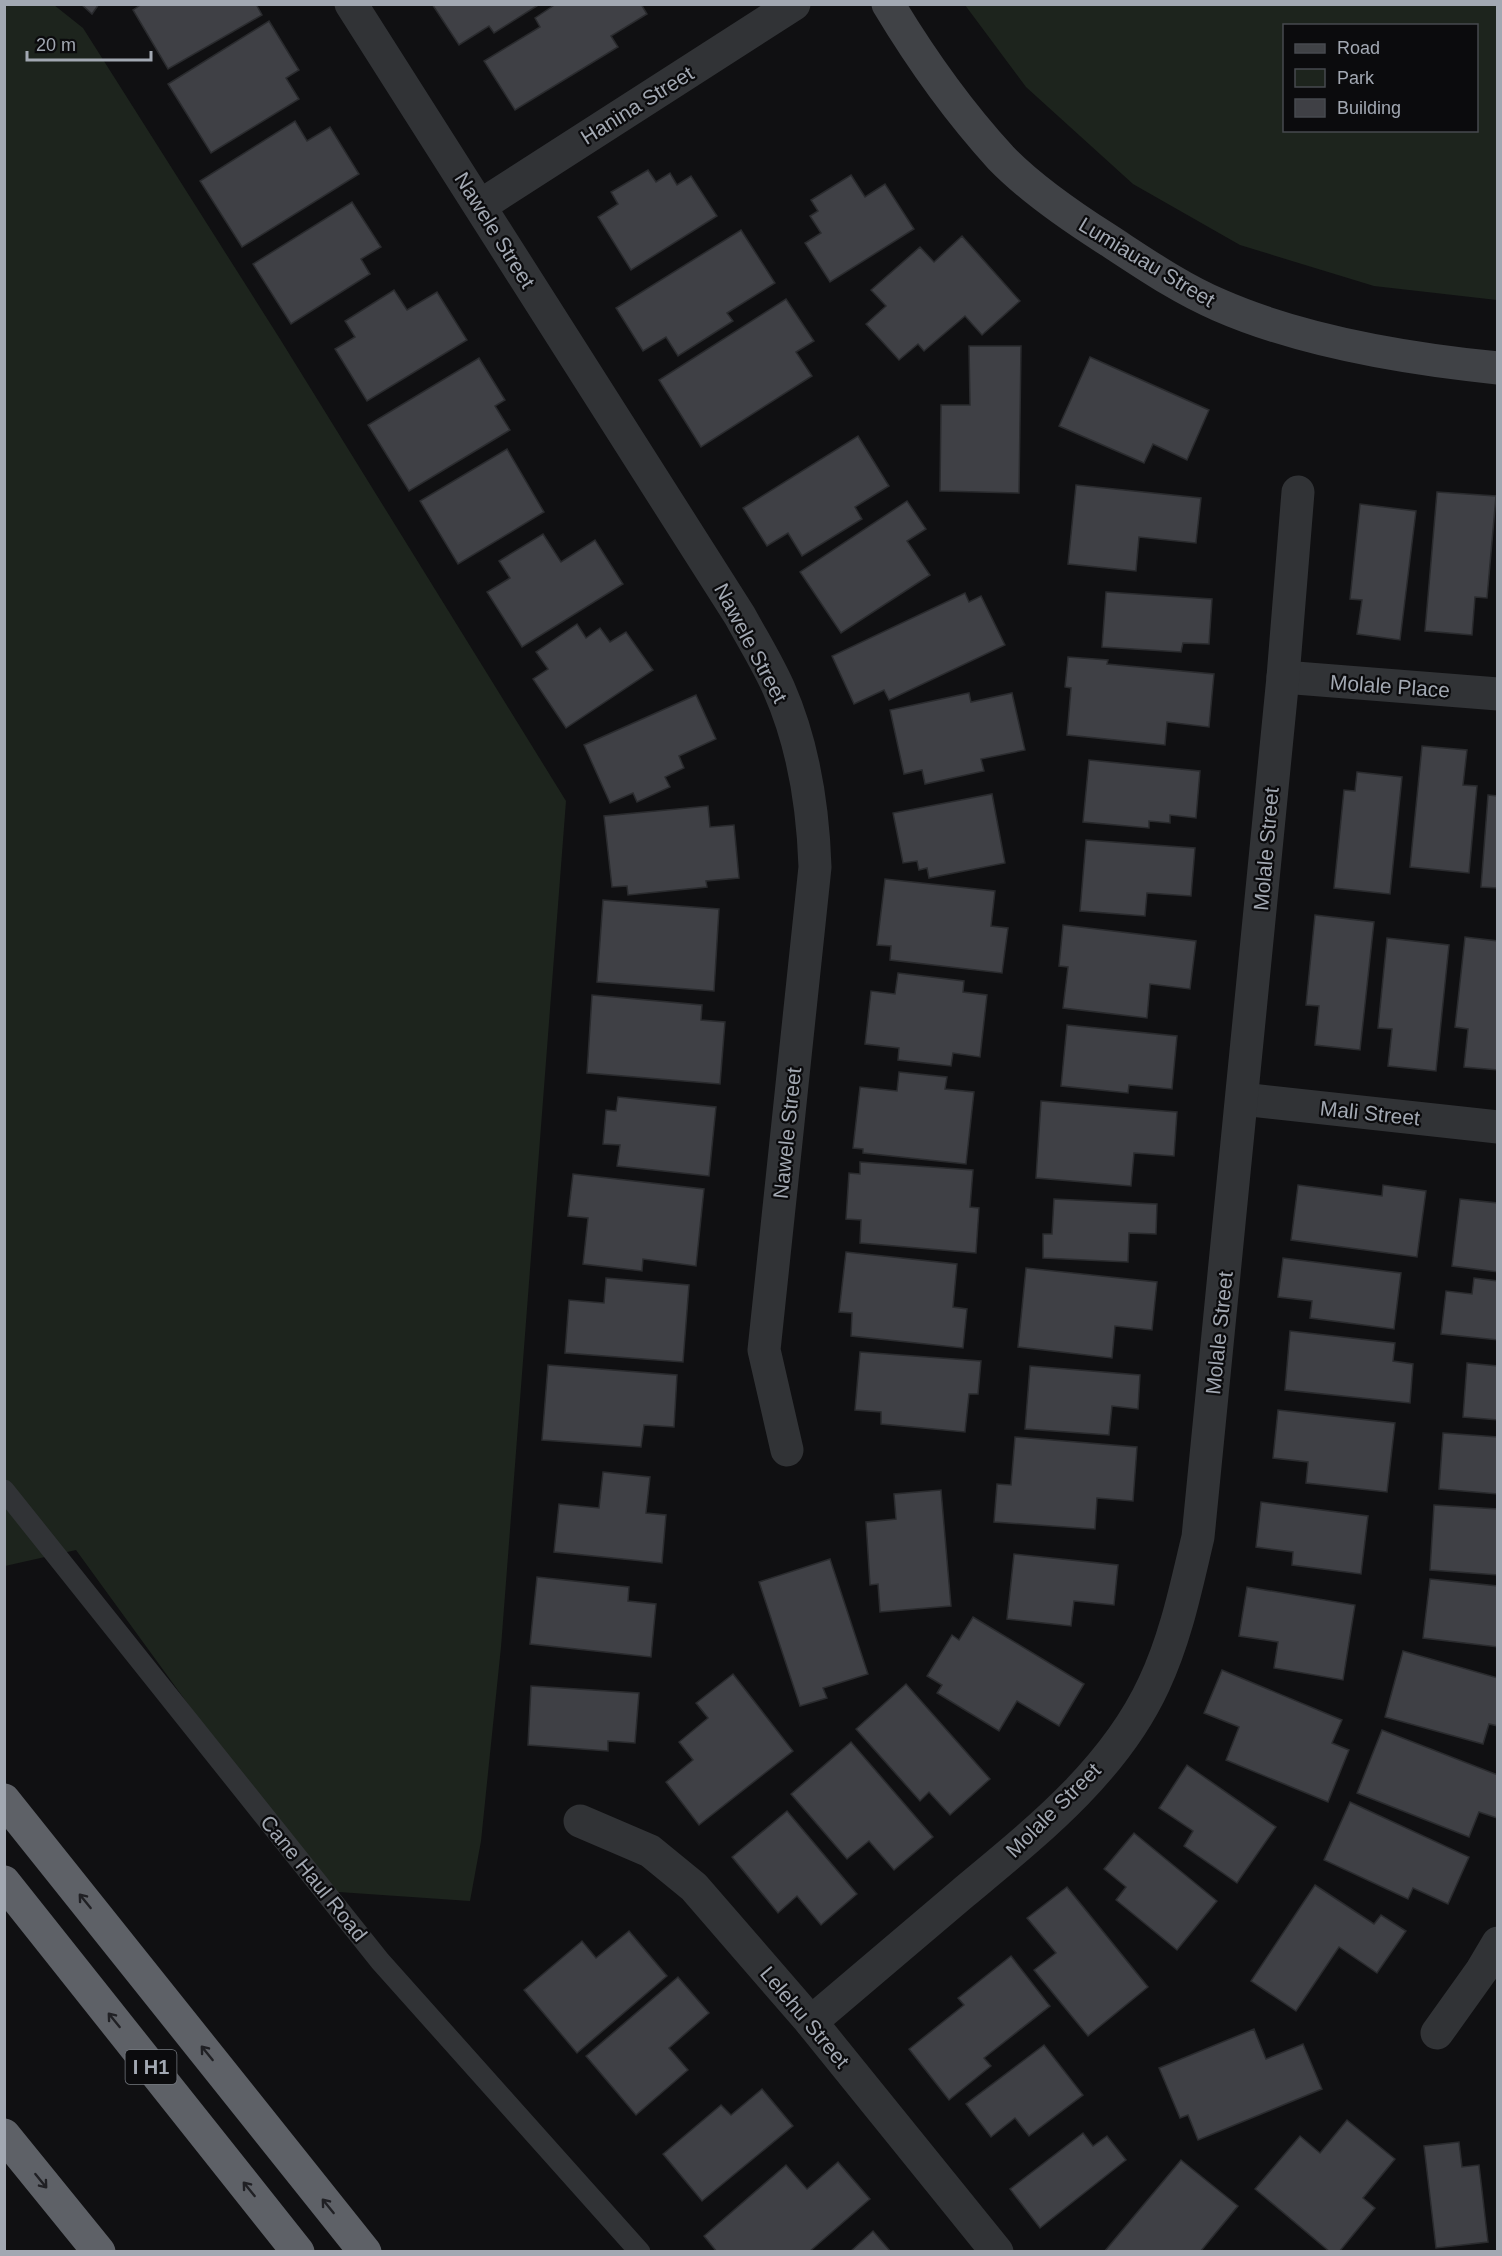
<svg xmlns="http://www.w3.org/2000/svg" width="1502" height="2256" viewBox="0 0 1502 2256" font-family="Helvetica,sans-serif">
	<style>
		.green { fill: #1d241d; fill-rule: evenodd }
		.building { fill: #3f4045; stroke: #2a2b2e; stroke-width: 1.5 }
		.lines { fill: none; stroke-linecap: round; stroke-linejoin: round }
		.lane { stroke: #313336; stroke-width: 21 }
		.street { stroke: #313336; stroke-width: 33 }
		.secondary { stroke: #404246; stroke-width: 33 }
		.highway { stroke: #5e6167; stroke-width: 33 }
		.oneway { stroke: #202024 }
		.labels { text-anchor: middle; dominant-baseline: central; stroke-width: 4.5; stroke-linejoin: round; paint-order: stroke }
		.shield { fill: #0b0b0d; stroke: #757980; stroke-width: 1.5 }
		.shield-label { font-size: 20px; font-weight: bold; fill: #a2a8b2 }
		.street-label { font-size: 21px; fill: #a2a8b2; stroke: #0b0b0d }
	</style>
	<rect width="100%" height="100%" fill="#101012"/>
	<g class="green">
		<path d="M4,5H54L83,28L280,339L566,801L501,1647L481,1841L470,1901L324,1891L76,1550L5,1566Z"/>
		<path d="M965,5H1497V300L1374,286L1240,245L1133,184L1026,87ZM1284,26H1476V130H1284Z"/>
	</g>
	<g class="building">
		<path d="M81,4H99L92,14Z"/>
		<path d="M142,4H256L262,15L168,69L133,10Z"/>
		<path d="M432,4H540L494,33L489,26L459,45Z"/>
		<path d="M556,4H641L647,14L611,36L618,47L515,110L484,61L540,27L535,18Z"/>
		<path d="M269,21L299,70L286,78L299,99L211,153L168,84Z"/>
		<path d="M295,121L307,141L330,127L359,174L242,247L200,181Z"/>
		<path d="M648,170L656,182L670,173L677,185L691,176L717,216L631,270L598,217L618,204L611,192Z"/>
		<path d="M851,175L865,197L885,184L914,229L830,282L805,243L821,233L810,216L818,211L811,200Z"/>
		<path d="M352,202L381,247L361,259L370,274L291,324L253,264Z"/>
		<path d="M741,230L775,283L727,313L733,321L678,356L666,337L643,351L616,308Z"/>
		<path d="M962,236L1020,301L982,335L965,316L924,351L918,344L899,360L866,324L886,306L871,290L920,247L934,262Z"/>
		<path d="M394,290L407,310L437,292L467,340L367,401L335,349L355,337L345,321Z"/>
		<path d="M786,299L814,341L796,352L812,376L701,447L659,380Z"/>
		<path d="M969,346H1021L1019,493L940,491L941,405H970Z"/>
		<path d="M1090,357L1209,410L1187,460L1153,444L1144,463L1059,426Z"/>
		<path d="M479,358L505,400L495,406L510,430L409,491L368,425Z"/>
		<path d="M858,436L889,486L855,507L862,519L802,556L788,533L767,546L743,508Z"/>
		<path d="M507,449L544,512L458,564L420,501Z"/>
		<path d="M1076,485L1201,498L1196,543L1139,537L1136,571L1068,564Z"/>
		<path d="M1437,492L1496,496L1487,598L1475,597L1472,635L1425,631Z"/>
		<path d="M907,501L926,529L907,541L930,575L841,633L800,572Z"/>
		<path d="M1360,504L1416,511L1400,640L1357,634L1362,600L1350,599Z"/>
		<path d="M543,534L561,562L595,540L623,584L522,647L487,592L510,578L499,561Z"/>
		<path d="M1106,592L1212,599L1209,644L1183,643L1181,652L1102,647Z"/>
		<path d="M965,593L969,602L981,596L1005,645L889,700L884,690L854,704L832,656Z"/>
		<path d="M577,624L586,638L600,628L610,642L626,632L653,670L566,728L533,679L548,669L536,652Z"/>
		<path d="M1068,657L1108,660L1107,664L1214,674L1209,727L1167,722L1165,745L1067,735L1071,688L1065,687Z"/>
		<path d="M969,693L971,702L1012,693L1025,750L981,759L984,771L925,784L922,770L904,774L890,710Z"/>
		<path d="M696,695L716,739L679,756L684,768L665,777L670,787L637,802L633,793L610,803L584,745Z"/>
		<path d="M1422,746L1467,750L1463,785L1477,786L1469,873L1410,867Z"/>
		<path d="M1089,760L1200,771L1196,818L1170,815V823L1149,821V828L1083,822Z"/>
		<path d="M1357,772L1402,777L1390,894L1334,888L1344,790L1355,791Z"/>
		<path d="M992,794L1005,863L929,878L927,868L919,870L917,861L903,863L893,813Z"/>
		<path d="M1488,795L1498,796V888L1481,887Z"/>
		<path d="M708,806L710,827L734,825L739,878L706,881L707,887L628,895L627,886L612,887L604,816Z"/>
		<path d="M1086,840L1195,848L1191,896L1147,893L1145,916L1080,911Z"/>
		<path d="M885,879L995,891L991,926L1008,928L1002,973L890,960L891,946L877,945Z"/>
		<path d="M603,900L719,909L714,991L597,982Z"/>
		<path d="M1315,915L1374,922L1360,1050L1315,1045L1319,1006L1306,1005Z"/>
		<path d="M1063,925L1196,941L1190,989L1150,984L1147,1018L1063,1008L1068,967L1059,966Z"/>
		<path d="M1465,937L1498,941V1070L1464,1067L1468,1029L1455,1027Z"/>
		<path d="M1387,938L1449,945L1436,1071L1388,1066L1392,1029L1378,1028Z"/>
		<path d="M898,973L964,981L963,992L987,995L980,1057L953,1053L951,1066L898,1060L899,1048L865,1044L871,991L895,994Z"/>
		<path d="M592,995L702,1005L701,1020L725,1022L720,1084L587,1073Z"/>
		<path d="M1067,1025L1177,1036L1172,1089L1129,1085L1128,1093L1061,1086Z"/>
		<path d="M899,1072L947,1077L945,1089L974,1092L966,1164L863,1153V1149L853,1148L860,1087L897,1091Z"/>
		<path d="M618,1097L716,1107L709,1176L617,1166L620,1145L603,1144L606,1110L616,1111Z"/>
		<path d="M1041,1101L1177,1112L1174,1156L1134,1153L1131,1186L1036,1178Z"/>
		<path d="M860,1162L973,1170L970,1207L979,1208L976,1253L860,1243L861,1220L846,1219L849,1173L860,1174Z"/>
		<path d="M573,1174L704,1189L696,1266L643,1259L642,1271L583,1264L588,1218L568,1216Z"/>
		<path d="M1298,1185L1382,1196L1383,1185L1426,1191L1417,1257L1291,1240Z"/>
		<path d="M1054,1199L1157,1204L1156,1234L1129,1233L1128,1262L1043,1258V1234H1052Z"/>
		<path d="M1460,1199L1498,1203V1272L1452,1266Z"/>
		<path d="M846,1252L957,1264L953,1307L967,1309L963,1348L851,1336L852,1313L839,1312Z"/>
		<path d="M1283,1258L1401,1273L1394,1329L1310,1318L1312,1301L1278,1297Z"/>
		<path d="M1026,1268L1157,1282L1152,1330L1115,1326L1112,1358L1018,1347Z"/>
		<path d="M606,1278L689,1285L683,1362L565,1353L569,1300L604,1303Z"/>
		<path d="M1474,1278L1498,1281V1340L1441,1334L1446,1291L1472,1294Z"/>
		<path d="M1290,1331L1395,1343L1393,1361L1413,1364L1410,1403L1285,1390Z"/>
		<path d="M860,1352L981,1361L978,1394H969L965,1432L881,1424V1412L855,1410Z"/>
		<path d="M1467,1363L1498,1366V1420L1463,1417Z"/>
		<path d="M548,1365L677,1375L674,1427L644,1425L641,1447L542,1440Z"/>
		<path d="M1030,1366L1140,1375L1138,1409L1112,1406L1109,1435L1025,1429Z"/>
		<path d="M1278,1410L1395,1423L1387,1492L1306,1483L1308,1462L1273,1458Z"/>
		<path d="M1443,1433L1498,1437V1494L1439,1489Z"/>
		<path d="M1015,1437L1137,1447L1133,1501L1097,1498L1095,1529L994,1522L997,1484L1011,1485Z"/>
		<path d="M603,1472L650,1477L646,1513L666,1515L662,1563L554,1552L559,1504L599,1508Z"/>
		<path d="M941,1490L951,1606L880,1612L878,1584L870,1585L866,1522L896,1519L894,1494Z"/>
		<path d="M1261,1502L1368,1516L1361,1574L1292,1565L1293,1552L1256,1547Z"/>
		<path d="M1434,1505L1498,1509V1575L1430,1570Z"/>
		<path d="M1014,1554L1118,1565L1114,1605L1074,1601L1071,1626L1007,1619Z"/>
		<path d="M830,1559L868,1674L823,1688L827,1698L800,1706L759,1582Z"/>
		<path d="M537,1577L629,1587L628,1601L656,1604L651,1657L530,1644Z"/>
		<path d="M1430,1579L1498,1586V1647L1423,1638Z"/>
		<path d="M1247,1587L1355,1605L1343,1680L1274,1668L1278,1642L1239,1636Z"/>
		<path d="M973,1617L1084,1684L1059,1726L1017,1701L999,1731L937,1693L942,1685L927,1676L952,1635L959,1640Z"/>
		<path d="M1403,1651L1498,1678V1726L1489,1724L1483,1744L1385,1717Z"/>
		<path d="M1222,1670L1342,1720L1332,1743L1349,1750L1328,1802L1226,1760L1239,1727L1204,1713Z"/>
		<path d="M733,1674L793,1751L699,1825L666,1782L693,1760L679,1742L708,1718L696,1703Z"/>
		<path d="M906,1684L990,1779L950,1815L929,1792L920,1801L856,1729Z"/>
		<path d="M531,1686L639,1693L635,1743L608,1741V1751L528,1745Z"/>
		<path d="M1382,1730L1498,1775L1497,1818L1479,1812L1469,1837L1357,1793Z"/>
		<path d="M851,1742L933,1837L894,1870L869,1841L847,1859L791,1794Z"/>
		<path d="M1187,1765L1276,1827L1237,1883L1184,1846L1193,1831L1159,1808Z"/>
		<path d="M1350,1802L1469,1857L1448,1904L1413,1888L1408,1899L1324,1860Z"/>
		<path d="M787,1811L857,1894L821,1925L797,1896L778,1913L732,1857Z"/>
		<path d="M1134,1833L1217,1901L1177,1950L1116,1900L1126,1887L1104,1869Z"/>
		<path d="M1315,1885L1374,1924L1381,1915L1406,1931L1377,1973L1339,1947L1296,2011L1251,1981Z"/>
		<path d="M1067,1887L1148,1987L1088,2036L1034,1970L1056,1953L1027,1918Z"/>
		<path d="M629,1931L667,1976L577,2053L524,1990L582,1941L596,1958Z"/>
		<path d="M1011,1956L1050,2006L984,2058L991,2066L949,2100L909,2049L964,2005L958,1998Z"/>
		<path d="M678,1977L709,2013L669,2048L688,2070L636,2115L586,2056Z"/>
		<path d="M1254,2029L1266,2059L1303,2044L1322,2089L1198,2140L1188,2115L1180,2118L1159,2068Z"/>
		<path d="M1044,2045L1083,2095L1029,2136L1015,2118L991,2137L966,2104Z"/>
		<path d="M762,2089L793,2126L702,2201L663,2154L721,2105L731,2115Z"/>
		<path d="M1347,2120L1395,2159L1363,2198L1375,2208L1339,2252H1330L1255,2189L1300,2136L1320,2153Z"/>
		<path d="M1083,2133L1093,2146L1107,2136L1126,2160L1040,2228L1010,2189Z"/>
		<path d="M1459,2142L1462,2167L1479,2165L1488,2242L1436,2248L1424,2146Z"/>
		<path d="M1181,2160L1238,2206L1200,2252H1104Z"/>
		<path d="M838,2162L870,2199L809,2252H717L704,2236L786,2165L807,2189Z"/>
		<path d="M873,2231L891,2252H850Z"/>
	</g>
	<g class="lines">
		<path class="lane" d="M4,1490L380,1961L640,2252"/>
		<g class="street">
			<path d="M351,4L740,616C753,640 768,664 779,689C804,746 813,806 815,867L764,1350L787,1450"/>
			<path d="M480,206L794,4"/>
			<path d="M1283,677L1498,694"/>
			<path d="M1242,1099L1498,1127"/>
			<path d="M580,1821L650,1851L694,1887L811,2022L997,2252"/>
			<path d="M811,2022C862,1979 912,1936 963,1893C1035,1833 1114,1771 1154,1684C1176,1637 1186,1587 1198,1537L1283,677L1298,492"/>
			<path d="M1437,2033L1482,1970L1498,1943"/>
		</g>
		<path class="secondary" d="M888,4C921,59 958,111 1001,158C1031,189 1069,215 1105,238C1142,262 1179,288 1219,305C1301,341 1409,359 1498,368"/>
		<g class="highway">
			<path d="M4,1800L365,2252"/>
			<path d="M4,1882L298,2252"/>
			<path d="M4,2135L99,2252"/>
		</g>
	</g>
	<defs><path id="oneway-shaft" d="M-6 0H5M1.5-3L5.5 0L1.5 3" fill="none" stroke-width="1.6" stroke-linecap="round" stroke-linejoin="round" transform="scale(1.5)"/></defs>
	<g class="oneway">
		<use href="#oneway-shaft" transform="translate(85 1901) rotate(-129)"/>
		<use href="#oneway-shaft" transform="translate(114 2020) rotate(-129)"/>
		<use href="#oneway-shaft" transform="translate(207 2053) rotate(-129)"/>
		<use href="#oneway-shaft" transform="translate(41 2181) rotate(51)"/>
		<use href="#oneway-shaft" transform="translate(249 2189) rotate(-129)"/>
		<use href="#oneway-shaft" transform="translate(328 2206) rotate(-129)"/>
	</g>
	<g class="labels">
		<rect class="shield" x="125.5" y="2050" width="51" height="34" rx="4.5"/>
		<g class="shield-label">
			<text x="151" y="2067">I H1</text>
		</g>
		<g class="street-label">
			<text transform="translate(637 105) rotate(-32)">Hanina Street</text>
			<text transform="translate(495 230) rotate(58)">Nawele Street</text>
			<text transform="translate(1147 262) rotate(31)">Lumiauau Street</text>
			<text transform="translate(751 643) rotate(62)">Nawele Street</text>
			<text transform="translate(1390 686) rotate(4)">Molale Place</text>
			<text transform="translate(1266 849) rotate(-85)">Molale Street</text>
			<text transform="translate(1370 1113) rotate(6)">Mali Street</text>
			<text transform="translate(787 1133) rotate(-84)">Nawele Street</text>
			<text transform="translate(1219 1333) rotate(-84)">Molale Street</text>
			<text transform="translate(1053 1810) rotate(-45)">Molale Street</text>
			<text transform="translate(314 1878) rotate(51)">Cane Haul Road</text>
			<text transform="translate(805 2017) rotate(50)">Lelehu Street</text>
		</g>
	</g>
	<rect width="1502" height="2256" fill="none" stroke="#a2a8b2" stroke-width="12"/>
	<rect x="1283" y="24" width="195" height="108" fill="#0b0b0d" stroke="#474a4f" stroke-width="1.5"/>
	<rect x="1295" y="44" width="30" height="9" fill="#404246" stroke="#474a4f" stroke-width="1.5"/>
	<text x="1337" y="54" font-size="18" fill="#a2a8b2">Road</text>
	<rect x="1295" y="69" width="30" height="18" fill="#1d241d" stroke="#474a4f" stroke-width="1.5"/>
	<text x="1337" y="84" font-size="18" fill="#a2a8b2">Park</text>
	<rect x="1295" y="99" width="30" height="18" fill="#3f4045" stroke="#474a4f" stroke-width="1.5"/>
	<text x="1337" y="114" font-size="18" fill="#a2a8b2">Building</text>
	<path d="M27 51v9h124v-9" fill="none" stroke="#a2a8b2" stroke-width="3"/>
	<text x="36" y="51" font-size="18" fill="#a2a8b2" stroke="#0b0b0d" stroke-width="4.5" paint-order="stroke">20 m</text>
</svg>
